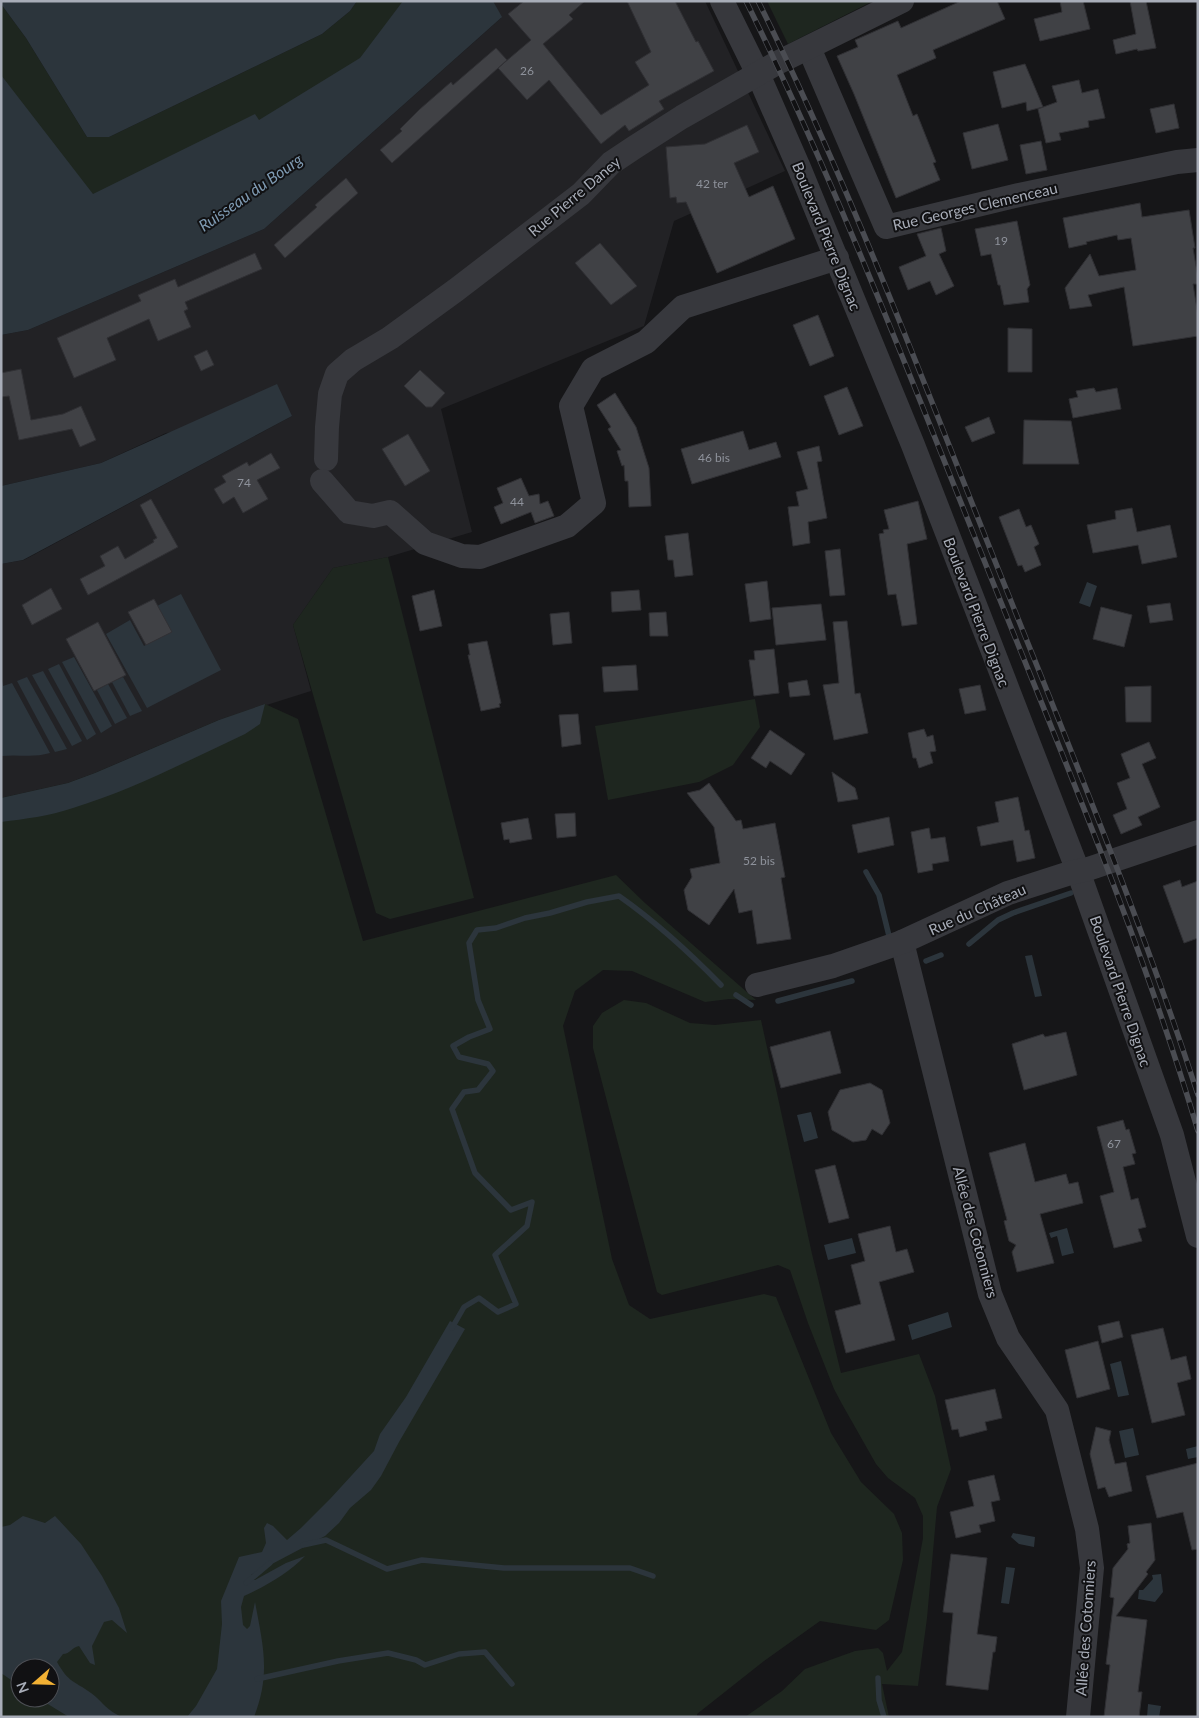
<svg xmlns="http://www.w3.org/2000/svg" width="1199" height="1718" viewBox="0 0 1199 1718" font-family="Lato,sans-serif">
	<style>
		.built { fill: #222225 }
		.green { fill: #1e261f; fill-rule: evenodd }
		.water { fill: #2c353c }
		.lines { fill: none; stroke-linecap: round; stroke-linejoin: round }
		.stream { stroke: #2c353c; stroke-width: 5.5 }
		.building { fill: #404145; stroke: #303034 }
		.minor { stroke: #37383d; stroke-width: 24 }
		.rail-casing { stroke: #4a4c52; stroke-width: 5.5 }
		.rail { stroke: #111113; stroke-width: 4; stroke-dasharray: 11; stroke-linecap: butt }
		.labels { text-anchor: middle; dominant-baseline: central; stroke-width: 4; stroke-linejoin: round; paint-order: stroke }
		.number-label { font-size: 12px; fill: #8e929b }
		.street-label { font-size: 15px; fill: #a8adb8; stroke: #111113 }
		.water-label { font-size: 16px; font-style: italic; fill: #7f9bb3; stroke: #111113 }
	</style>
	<rect width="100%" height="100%" fill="#161618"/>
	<path class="built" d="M493,1H705L785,171L674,221L644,326L441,409L472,532L388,557L333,568L293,625L311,691L219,720L95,773L68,783L1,798V564L24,560L292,416L166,433L101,463L1,486V335L28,330L264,229L501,18Z"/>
	<g class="green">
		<path d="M357,1H430L401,34L1,297V4L26,38L87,137H109L322,34L350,11Z"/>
		<path d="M767,1H873L788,44Z"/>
		<path d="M388,557L474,898L390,919L376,913L293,625L333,568Z"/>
		<path d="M755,699L760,727L733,765L699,782L608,800L595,726Z"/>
		<path d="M265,704L298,719L363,941L616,875L645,903L756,1000L729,999L705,1002L632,971L603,970L575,991L563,1026L612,1259L629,1305L650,1319L764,1294L776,1297L831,1433L861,1482L894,1514L902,1533L903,1560L889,1620L876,1630L820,1621L764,1661L697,1714V1717H1V798L68,783L95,773L219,720ZM20,1668H50V1698H20Z"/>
		<path d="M624,1000L646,1003L690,1023L715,1025L761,1020L812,1254L841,1373L919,1354L935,1396L951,1469L937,1507L927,1618L918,1686L882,1684L889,1717H745L782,1691L805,1669L855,1651L878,1648L883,1653L887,1671L902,1652L923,1538V1516L915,1498L888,1478L876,1464L842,1404L834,1389L808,1323L790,1270L778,1265L662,1295L657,1292L593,1048V1026L602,1013Z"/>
	</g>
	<g class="water">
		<path d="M1,1H357L350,11L322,34L109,137H87L26,38L1,4Z"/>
		<path d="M403,1H493L502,17L264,229L28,330L1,335V75L93,194L255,114L259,120L360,58Z"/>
		<path d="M277,384L292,416L23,560L1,564V486L101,463Z"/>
		<path d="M1087,582L1097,586L1090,607L1079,603Z"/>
		<path d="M181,594L221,670L147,708L106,634L130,620L144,646L171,632L157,606Z"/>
		<path d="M74,657L112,726L101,733L62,662Z"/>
		<path d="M59,664L96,734L87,740L48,669Z"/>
		<path d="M43,671L82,741L72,746L32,675Z"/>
		<path d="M1,676L3,686L12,683L50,753C33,758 19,754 1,756Z"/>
		<path d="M27,677L67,749L55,752L17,681Z"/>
		<path d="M123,677L142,711L130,716L112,682Z"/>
		<path d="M108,684L127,718L115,724L97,690Z"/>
		<path d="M265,704L260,724L245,734C189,760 132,790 73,808C49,816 25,819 1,822V798L68,783L95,773L219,720Z"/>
		<path d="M1032,955L1042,996L1035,997L1025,956Z"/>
		<path d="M811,1112L818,1138L804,1142L797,1115Z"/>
		<path d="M1067,1228L1074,1253L1062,1256L1057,1236L1051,1238L1049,1233Z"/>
		<path d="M852,1238L856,1253L828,1260L824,1245Z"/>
		<path d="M948,1312L952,1327L912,1340L908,1325Z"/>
		<path d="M450,1321L465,1329L399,1442L381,1476L371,1490L350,1508L339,1523L325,1536L251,1575L252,1580H255L286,1563L305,1556C289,1573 266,1586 244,1596L241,1607L243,1625L247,1629L250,1626L255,1602C263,1646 271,1673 254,1717H187L196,1706L217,1669L222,1624L221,1601L239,1557L262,1552L266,1543L264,1528L267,1523L273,1526L287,1540L301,1528L330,1499L374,1451L380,1434L406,1397Z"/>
		<path d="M1121,1361L1129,1395L1118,1397L1110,1364Z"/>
		<path d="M1133,1428L1139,1455L1125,1458L1119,1431Z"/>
		<path d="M1198,1446V1457L1188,1459L1186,1449Z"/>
		<path d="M23,1516L45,1523L55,1516L81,1544L102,1576L119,1608L127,1633L112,1620L104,1622L92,1646L95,1665L90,1663L79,1646C72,1647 70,1654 63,1654L57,1662C69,1683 73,1680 91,1693C104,1703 106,1710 122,1717H69L38,1698H50V1668H20V1686L1,1673V1527L10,1525Z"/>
		<path d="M1013,1533L1035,1537L1034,1547L1019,1544L1011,1537Z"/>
		<path d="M1006,1567L1015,1568L1009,1604L1001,1603Z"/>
		<path d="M1161,1574L1163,1592L1155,1602L1138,1599L1139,1590H1143L1153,1579L1152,1575Z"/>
		<path d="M1148,1704L1161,1706L1159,1717H1147Z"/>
	</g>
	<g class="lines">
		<g class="stream">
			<path d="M866,872L879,895L890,940"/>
			<path d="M969,944L998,920L1013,913L1071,893"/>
			<path d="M926,961L941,955"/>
			<path d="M736,995L751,1005"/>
			<path d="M778,1001L852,981"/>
			<path d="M452,1328L464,1307L479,1298L498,1312L516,1304L495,1255L527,1226L532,1202L511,1210L475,1173L452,1109L464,1092L478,1090L493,1071L488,1064L459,1057L453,1046L469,1037L490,1029L478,1000L469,943L477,930L496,928L525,918L550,913L587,902L619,896C656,922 690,953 721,985"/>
			<path d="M303,1545L326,1540L387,1569L422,1560L504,1568H630L653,1576"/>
			<path d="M246,1583L270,1563"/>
			<path d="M878,1678L879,1700L884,1717"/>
			<path d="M257,1679L338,1661L388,1653L416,1660L425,1665L459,1654L485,1652L512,1684"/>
		</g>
	</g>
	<g class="building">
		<path d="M524,1H585L569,15L573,19L543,44L601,115L649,85L635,62L651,52L627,1H675L696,42L698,41L714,71L659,101L664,109L629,131L625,125L601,144L549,80L527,100L498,68L531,40L508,14Z"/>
		<path d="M961,1H997L1005,19L933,50L936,58L897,75L913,116L917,114L936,162L933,163L940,180L896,198L854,94L837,56L858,47L855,40L898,21L901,28Z"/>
		<path d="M1060,1H1083L1090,29L1040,41L1034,19L1062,12Z"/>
		<path d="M1130,1H1146L1156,48L1138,51L1137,49L1116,54L1113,40L1136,34Z"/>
		<path d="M496,48L507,60L392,163L380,150L402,131L400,129L420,109L451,82L453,85Z"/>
		<path d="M1025,64L1043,107L1027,111L1026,102L1002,108L993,72Z"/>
		<path d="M1079,80L1082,93L1098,89L1105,118L1088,121L1089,127L1059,133L1061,140L1046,143L1038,109L1057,102L1052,86Z"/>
		<path d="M1174,104L1179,128L1156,133L1150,109Z"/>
		<path d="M998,124L1008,160L972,169L963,133Z"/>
		<path d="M747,125L759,152L734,163L749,197L773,186L795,239L717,273L686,202L677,203L676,197L670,198L666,147L705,144Z"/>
		<path d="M1041,141L1047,170L1026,174L1020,145Z"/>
		<path d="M346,178L358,193L285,258L274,245L317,207L315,205Z"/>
		<path d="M1140,203L1142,217L1189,210L1195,248H1193L1198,278V284H1193L1198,316V336L1133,346L1124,287L1088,295L1092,306L1070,309L1065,288L1090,254L1099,276L1136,270L1131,238L1118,240L1117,235L1086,242L1087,244L1069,248L1063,218Z"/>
		<path d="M1017,221L1030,285L1027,289L1029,302L1004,305L1000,285H998L991,254L981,256L975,229Z"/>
		<path d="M941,228L946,251L939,254L954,286L936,295L930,281L908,290L899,267L926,256L917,234Z"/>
		<path d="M600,243L637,286L611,305L575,263Z"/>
		<path d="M255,253L262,269L185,302L188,309L184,311L191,327L158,341L149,319L107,338L116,360L74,378L57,338L141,301L138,295L175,279L178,287Z"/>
		<path d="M818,315L834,356L810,366L793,325Z"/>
		<path d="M1008,328L1032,329V372H1008Z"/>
		<path d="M207,350L214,365L201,371L194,356Z"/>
		<path d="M21,369L31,420L63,414L81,406L96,440L80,447L72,429L19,440L9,396L1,397V373Z"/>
		<path d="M420,370L445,393L432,407H426L404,386Z"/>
		<path d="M847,387L863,426L839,435L824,396Z"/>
		<path d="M1094,388L1096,392L1117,388L1121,409L1073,418L1069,399L1078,397L1076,391Z"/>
		<path d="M615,393L636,427L649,468L651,506L629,507L628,481H625L624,465L622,466L617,451L621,450L608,429L611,427L597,405Z"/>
		<path d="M989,417L995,433L972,442L965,427Z"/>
		<path d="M1024,420L1071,421L1079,464H1023Z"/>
		<path d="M743,431L749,450L776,442L781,457L692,484L681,449Z"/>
		<path d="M408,434L430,471L405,486L382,449Z"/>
		<path d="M819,446L822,461L817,462L827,518L808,522L810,543L793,546L788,507L799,506L796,492L808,489L797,452Z"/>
		<path d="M271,453L280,468L257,480L268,499L243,513L234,497L223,504L214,489L226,482L222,476L247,462L249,466Z"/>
		<path d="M521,478L529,496L539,494L540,504L548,501L554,516L535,523L531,512L501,524L494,507L503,503L497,488Z"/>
		<path d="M151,499L178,547L88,595L80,579L105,566L100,556L118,546L125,559L154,542L153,540L157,538L140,505Z"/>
		<path d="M918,501L927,539L907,544L917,624L902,626L896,594L888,595L879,534L884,533L883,530L889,529L884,510Z"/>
		<path d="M1132,508L1137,532L1170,525L1177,557L1142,564L1138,545L1093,553L1087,525L1116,519L1115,511Z"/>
		<path d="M1019,509L1026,527L1031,525L1039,544L1034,547L1041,565L1025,572L1022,565L1018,566L999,517Z"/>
		<path d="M688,533L693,575L675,577L673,560H668L665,536Z"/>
		<path d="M840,549L845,595L830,596L825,551Z"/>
		<path d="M767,581L771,619L750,622L745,584Z"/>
		<path d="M51,588L62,609L32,625L22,605Z"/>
		<path d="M434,590L442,626L420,631L412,596Z"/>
		<path d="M639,590L641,610L612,612L611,592Z"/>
		<path d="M154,599L172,632L146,645L128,612Z"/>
		<path d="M1170,603L1173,620L1150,623L1147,606Z"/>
		<path d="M821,604L826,640L776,645L772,608Z"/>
		<path d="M1101,607L1132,615L1124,647L1093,639Z"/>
		<path d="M569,612L572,643L553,645L550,614Z"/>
		<path d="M666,612L668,636H650L649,613Z"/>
		<path d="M847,621L855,694L860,693L868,733L834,740L823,685L839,683L833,622Z"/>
		<path d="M98,622L126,675L94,691L66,639Z"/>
		<path d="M487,641L501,703L499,704L500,707L481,711L468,655H470L468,644Z"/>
		<path d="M774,649L779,693L754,696L749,660H755L754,651Z"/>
		<path d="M636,665L638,690L604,692L602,667Z"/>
		<path d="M807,680L810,695L790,697L788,683Z"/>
		<path d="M980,685L986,710L965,714L959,689Z"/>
		<path d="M1151,686V722H1126L1125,687Z"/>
		<path d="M578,714L581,744L562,747L559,715Z"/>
		<path d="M924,729L927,737L933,735L936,751L930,752L933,763L919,768L916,758H913L908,733Z"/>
		<path d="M770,730L805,754L791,775L770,761L766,768L751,758Z"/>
		<path d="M1149,742L1156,758L1142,764L1160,807L1138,817L1142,825L1121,834L1113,815L1127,809L1117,783L1130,778L1121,754Z"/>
		<path d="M832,772L855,788L858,799L838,802Z"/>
		<path d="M709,783L736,821L741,820L743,829L775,823L785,877L781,878L791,939L757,944L752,910L739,913L734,889L709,925L688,910L684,890L692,877L690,869L720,863L714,827L687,793L700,790Z"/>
		<path d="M1018,797L1025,831L1029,830L1035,858L1017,862L1013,840L981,846L977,827L999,822L995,802Z"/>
		<path d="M575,813L576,836L557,838L555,814Z"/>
		<path d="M889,817L894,845L858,853L852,825Z"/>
		<path d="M528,818L532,839L510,843L509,839L504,840L501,823Z"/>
		<path d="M929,828L931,839L945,837L949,861L932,864L933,870L918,873L911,832Z"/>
		<path d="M1180,880L1182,887L1198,881V938L1184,943L1163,886Z"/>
		<path d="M830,1031L841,1073L781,1088L770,1047Z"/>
		<path d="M1066,1032L1077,1075L1024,1090L1012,1044L1043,1034L1045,1037Z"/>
		<path d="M870,1083L882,1090L890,1123L882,1135L872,1129L866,1140L853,1142L832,1130L828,1112L840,1090Z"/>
		<path d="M1123,1120L1126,1130L1129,1129L1136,1153L1132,1154L1135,1164L1123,1167L1131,1200L1138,1198L1146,1227L1138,1229L1142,1241L1114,1248L1100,1196L1114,1192L1097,1127Z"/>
		<path d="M1025,1143L1035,1182L1066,1174L1069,1184L1078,1182L1083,1203L1040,1214L1054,1263L1017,1272L1012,1252L1016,1245L1009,1241L1004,1221L1007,1220L989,1153Z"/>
		<path d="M835,1165L849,1218L829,1223L815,1170Z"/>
		<path d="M890,1226L896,1252L907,1249L914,1272L879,1282L895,1340L846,1353L835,1311L861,1304L851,1265L865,1261L858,1234Z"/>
		<path d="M1119,1321L1123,1337L1102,1343L1098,1326Z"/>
		<path d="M1163,1328L1171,1360L1186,1356L1191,1379L1177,1383L1185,1415L1152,1423L1131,1335Z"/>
		<path d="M1098,1341L1110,1389L1077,1398L1065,1350Z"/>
		<path d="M995,1389L1002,1418L985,1422L987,1430L960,1437L958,1429L952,1430L945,1400Z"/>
		<path d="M1096,1427L1111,1431L1109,1440L1115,1464L1126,1462L1132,1491L1109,1497L1105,1487L1098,1489L1090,1454Z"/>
		<path d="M1198,1463V1549L1192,1550L1183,1512L1157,1518L1146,1476Z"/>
		<path d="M994,1475L1000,1500L991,1502L995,1521L979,1525L981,1532L956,1538L950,1512L974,1506L968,1481Z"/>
		<path d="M1151,1523L1155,1560L1146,1572L1148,1574L1116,1616L1147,1620L1138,1692H1142L1139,1717H1104L1110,1665L1106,1664L1114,1598L1110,1597L1113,1568L1128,1549L1127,1544L1130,1543L1128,1526Z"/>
		<path d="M951,1554L987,1558L977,1634L997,1637L995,1652H993L988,1690L946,1685L953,1613L943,1612Z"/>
	</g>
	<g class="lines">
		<g class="minor">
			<path d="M722,1L758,74L800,170L913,445L1078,871L1172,1135L1198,1236"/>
			<path d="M809,48L886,227L1019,195L1177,162L1198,160"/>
			<path d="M326,459L327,427L330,394L337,374L353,360L390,338L456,290L581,194L611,163L635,147L682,117L777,63L902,1"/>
			<path d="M322,481L349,512L373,516L390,512L425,543L462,556L480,557L567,526L594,503L571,406L593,369L646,342L683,307L837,258"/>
			<path d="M902,942L990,1294L1008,1338L1057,1410L1087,1529L1092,1568L1078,1717"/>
			<path d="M757,985L833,966L902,942L1008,893L1070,873L1088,869L1198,832"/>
		</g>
		<g class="rail-casing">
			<g id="rail">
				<path d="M746,1C837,186 911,379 988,570C1062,755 1141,939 1198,1131"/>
				<path d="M758,1C845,176 915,360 987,541C1060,725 1137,907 1198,1095"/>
			</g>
		</g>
		<use href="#rail" class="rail"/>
	</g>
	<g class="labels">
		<g class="number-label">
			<text x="527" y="70">26</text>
			<text x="712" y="183">42 ter</text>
			<text x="1001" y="240">19</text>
			<text x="714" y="457">46 bis</text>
			<text x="244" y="482">74</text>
			<text x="517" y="501">44</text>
			<text x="759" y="860">52 bis</text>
			<text x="1114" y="1143">67</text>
		</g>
		<g class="street-label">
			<text transform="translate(574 196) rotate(-40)">Rue Pierre Daney</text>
			<text transform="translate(975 206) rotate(-13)">Rue Georges Clemenceau</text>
			<text transform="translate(827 236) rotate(68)">Boulevard Pierre Dignac</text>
			<text transform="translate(977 612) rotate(69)">Boulevard Pierre Dignac</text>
			<text transform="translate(977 909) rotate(-24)">Rue du Château</text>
			<text transform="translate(1121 991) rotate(71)">Boulevard Pierre Dignac</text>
			<text transform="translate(976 1232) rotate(75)">Allée des Cotonniers</text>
			<text transform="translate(1085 1628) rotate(-86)">Allée des Cotonniers</text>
		</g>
		<g class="water-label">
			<text transform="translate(250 192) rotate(-35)">Ruisseau du Bourg</text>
		</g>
	</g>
	<rect width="1199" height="1718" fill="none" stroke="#a8adb8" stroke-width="5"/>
	<g transform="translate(35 1683) rotate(250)"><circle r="24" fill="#111113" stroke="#4d4f55"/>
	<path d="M0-4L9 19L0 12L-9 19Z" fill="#f2b134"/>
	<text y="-8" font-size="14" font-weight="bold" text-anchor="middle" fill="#a8adb8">N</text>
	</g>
</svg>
